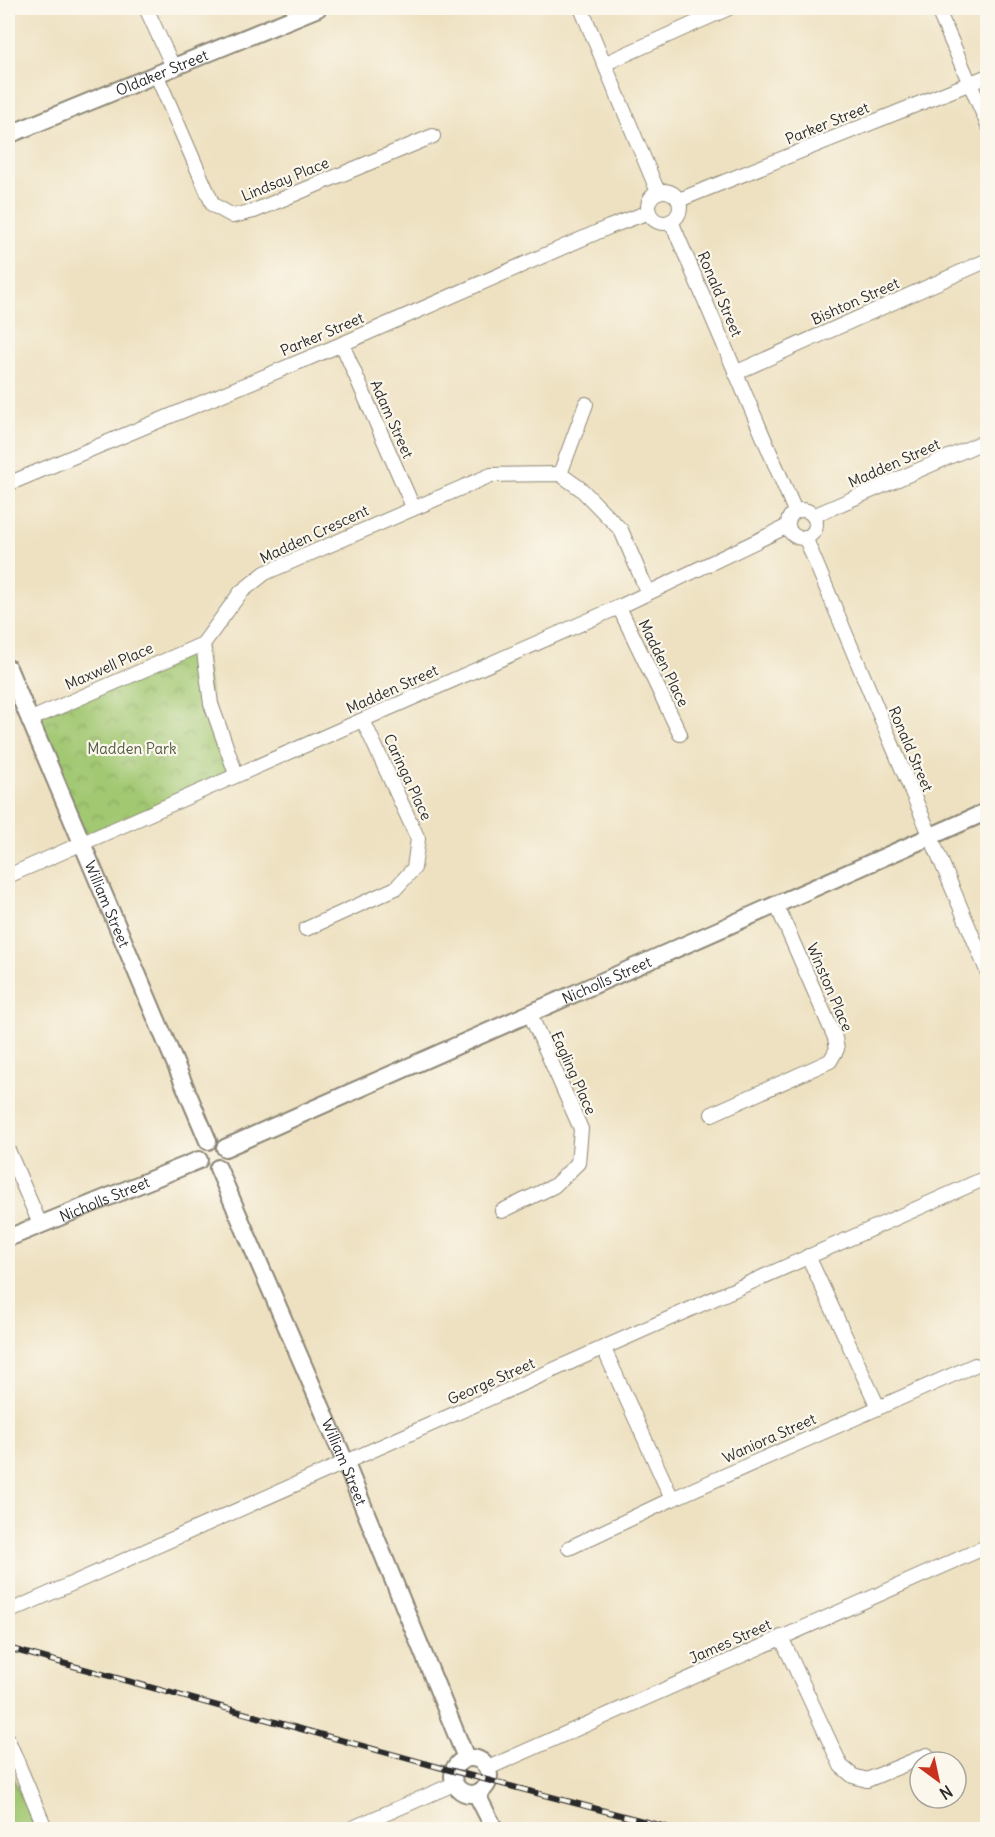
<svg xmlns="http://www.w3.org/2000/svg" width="995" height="1837" viewBox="0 0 995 1837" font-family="Delius,sans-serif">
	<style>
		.grass { fill: #a2c872; stroke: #667a4e; stroke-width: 1.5 }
		.park { fill: url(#park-crowns); stroke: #667a4e; stroke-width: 1.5 }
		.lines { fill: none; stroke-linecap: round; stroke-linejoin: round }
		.minor-casing { stroke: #8c8676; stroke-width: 16 }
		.tertiary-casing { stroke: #8c8676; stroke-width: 20 }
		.minor { stroke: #fff; stroke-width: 14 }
		.tertiary { stroke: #fff; stroke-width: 16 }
		.rail-casing { stroke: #2b2b2b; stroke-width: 6 }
		.rail { stroke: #fbf7ec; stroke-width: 4; stroke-dasharray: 11; stroke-linecap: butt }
		.labels { text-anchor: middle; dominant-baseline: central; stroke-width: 4.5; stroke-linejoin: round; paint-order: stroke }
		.street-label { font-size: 15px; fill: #2b2b2b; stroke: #fbf7ec }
		.park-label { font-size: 15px; fill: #4f5a40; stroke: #fbf7ec }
	</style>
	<defs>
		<pattern id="park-crowns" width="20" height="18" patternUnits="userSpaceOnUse" patternTransform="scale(1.5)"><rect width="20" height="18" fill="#a2c872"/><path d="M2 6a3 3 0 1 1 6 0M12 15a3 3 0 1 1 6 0" fill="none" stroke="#84a35e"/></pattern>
	</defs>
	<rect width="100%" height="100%" fill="#fbf7ec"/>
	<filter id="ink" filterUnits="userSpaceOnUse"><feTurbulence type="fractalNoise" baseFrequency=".0167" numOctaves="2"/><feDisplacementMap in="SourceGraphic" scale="12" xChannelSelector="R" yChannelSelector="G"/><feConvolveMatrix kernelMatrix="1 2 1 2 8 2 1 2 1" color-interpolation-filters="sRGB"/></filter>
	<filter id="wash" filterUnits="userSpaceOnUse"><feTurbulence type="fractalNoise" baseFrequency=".008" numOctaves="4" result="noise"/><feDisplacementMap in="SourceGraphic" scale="24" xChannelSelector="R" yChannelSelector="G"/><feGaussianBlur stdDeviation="1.35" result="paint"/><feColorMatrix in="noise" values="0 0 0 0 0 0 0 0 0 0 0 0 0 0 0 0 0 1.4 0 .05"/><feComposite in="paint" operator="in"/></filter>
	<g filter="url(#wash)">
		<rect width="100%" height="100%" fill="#eee1c1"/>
		<path class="grass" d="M8,1766L36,1829H8Z"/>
		<path class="park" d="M203,644L211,704L236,774L83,844L29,720Z"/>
	</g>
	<g filter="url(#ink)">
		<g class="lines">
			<g class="minor-casing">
				<g id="minor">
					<path d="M146,8L174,69"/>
					<path d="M581,8L658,192"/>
					<path d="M937,8L988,125"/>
					<path d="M606,63L729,8"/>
					<path d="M157,76L213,205L233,216L254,211L433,136"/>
					<circle cx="664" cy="207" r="16"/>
					<path d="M679,200L988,76"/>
					<path d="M671,221L795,511"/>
					<path d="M342,344L413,507"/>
					<path d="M735,373L988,260"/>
					<path d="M560,474L586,404"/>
					<path d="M8,484L342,344L609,227L649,212"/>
					<circle cx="802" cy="524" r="14"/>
					<path d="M813,516L988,440"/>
					<path d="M805,537L988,973"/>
					<path d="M619,607L680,734"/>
					<path d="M29,720L203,644"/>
					<path d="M236,774L211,704L203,644L241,592L265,573L491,475L560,474L581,489L621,530L648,593"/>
					<path d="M8,876L619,607L788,526"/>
					<path d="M306,929L396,888L414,868L418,839L363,720"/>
					<path d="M712,1114L830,1061L837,1049L835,1038L777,906"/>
					<path d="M8,1150L40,1224"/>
					<path d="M502,1211L554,1186L578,1163L581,1129L530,1014"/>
					<path d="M808,1256L878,1407"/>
					<path d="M604,1349L672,1499"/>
					<path d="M569,1548L672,1499L975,1365"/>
					<path d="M8,1612L988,1177"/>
					<path d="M781,1637L841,1766L853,1776L867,1780L927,1755"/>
					<path d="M8,1740L46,1830"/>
					<path d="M488,1768L988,1546"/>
					<path d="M348,1830L454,1784"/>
				</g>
			</g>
			<g class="tertiary-casing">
				<g id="tertiary">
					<path id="s1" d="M8,135L318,8"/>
					<path id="s2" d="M8,668L208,1141"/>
					<path id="s3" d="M225,1148L988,811"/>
					<path id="s4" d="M218,1168L346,1464L466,1758"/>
					<path id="s5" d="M8,1238L199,1160"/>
					<circle cx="471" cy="1776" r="18"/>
					<path d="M476,1793L495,1830"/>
				</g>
			</g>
			<use href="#minor" class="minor"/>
			<use href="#tertiary" class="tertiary"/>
			<g class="rail-casing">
				<path id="rail" d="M8,1648L453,1771L677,1830"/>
			</g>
			<use href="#rail" class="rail"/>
		</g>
	</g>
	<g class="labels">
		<g class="street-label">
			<text stroke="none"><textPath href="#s1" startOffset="166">Oldaker Street</textPath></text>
			<text transform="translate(827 123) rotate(-22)">Parker Street</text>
			<text transform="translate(285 179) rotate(-22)">Lindsay Place</text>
			<text transform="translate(720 294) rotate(67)">Ronald Street</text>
			<text transform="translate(855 301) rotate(-24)">Bishton Street</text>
			<text transform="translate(322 334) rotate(-23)">Parker Street</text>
			<text transform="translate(392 419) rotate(66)">Adam Street</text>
			<text transform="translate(894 463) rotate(-24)">Madden Street</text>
			<text transform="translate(314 534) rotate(-25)">Madden Crescent</text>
			<text transform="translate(664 663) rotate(64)">Madden Place</text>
			<text transform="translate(109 666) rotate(-24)">Maxwell Place</text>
			<text transform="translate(392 689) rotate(-24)">Madden Street</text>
			<text transform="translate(911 749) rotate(67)">Ronald Street</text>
			<text transform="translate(408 777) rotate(65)">Caringa Place</text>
			<text stroke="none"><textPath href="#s2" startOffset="256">William Street</textPath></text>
			<text stroke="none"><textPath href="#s3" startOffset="417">Nicholls Street</textPath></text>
			<text transform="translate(830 987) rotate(67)">Winston Place</text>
			<text transform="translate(574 1073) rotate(66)">Eagling Place</text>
			<text stroke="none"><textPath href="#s5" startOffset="104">Nicholls Street</textPath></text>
			<text transform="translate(491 1381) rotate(-24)">George Street</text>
			<text transform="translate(769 1438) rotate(-24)">Waniora Street</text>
			<text stroke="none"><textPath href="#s4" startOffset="320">William Street</textPath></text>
			<text transform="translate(730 1641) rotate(-24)">James Street</text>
		</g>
		<g class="park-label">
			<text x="132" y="748">Madden Park</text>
		</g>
	</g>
	<rect width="995" height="1837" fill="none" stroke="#fbf7ec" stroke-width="30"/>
	<g transform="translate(938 1780) rotate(147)"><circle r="28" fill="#fbf7ec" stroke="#a8a59f" stroke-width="1.5"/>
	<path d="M0-4.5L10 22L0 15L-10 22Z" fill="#c8321e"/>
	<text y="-9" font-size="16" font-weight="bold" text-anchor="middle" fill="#2b2b2b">N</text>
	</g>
</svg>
